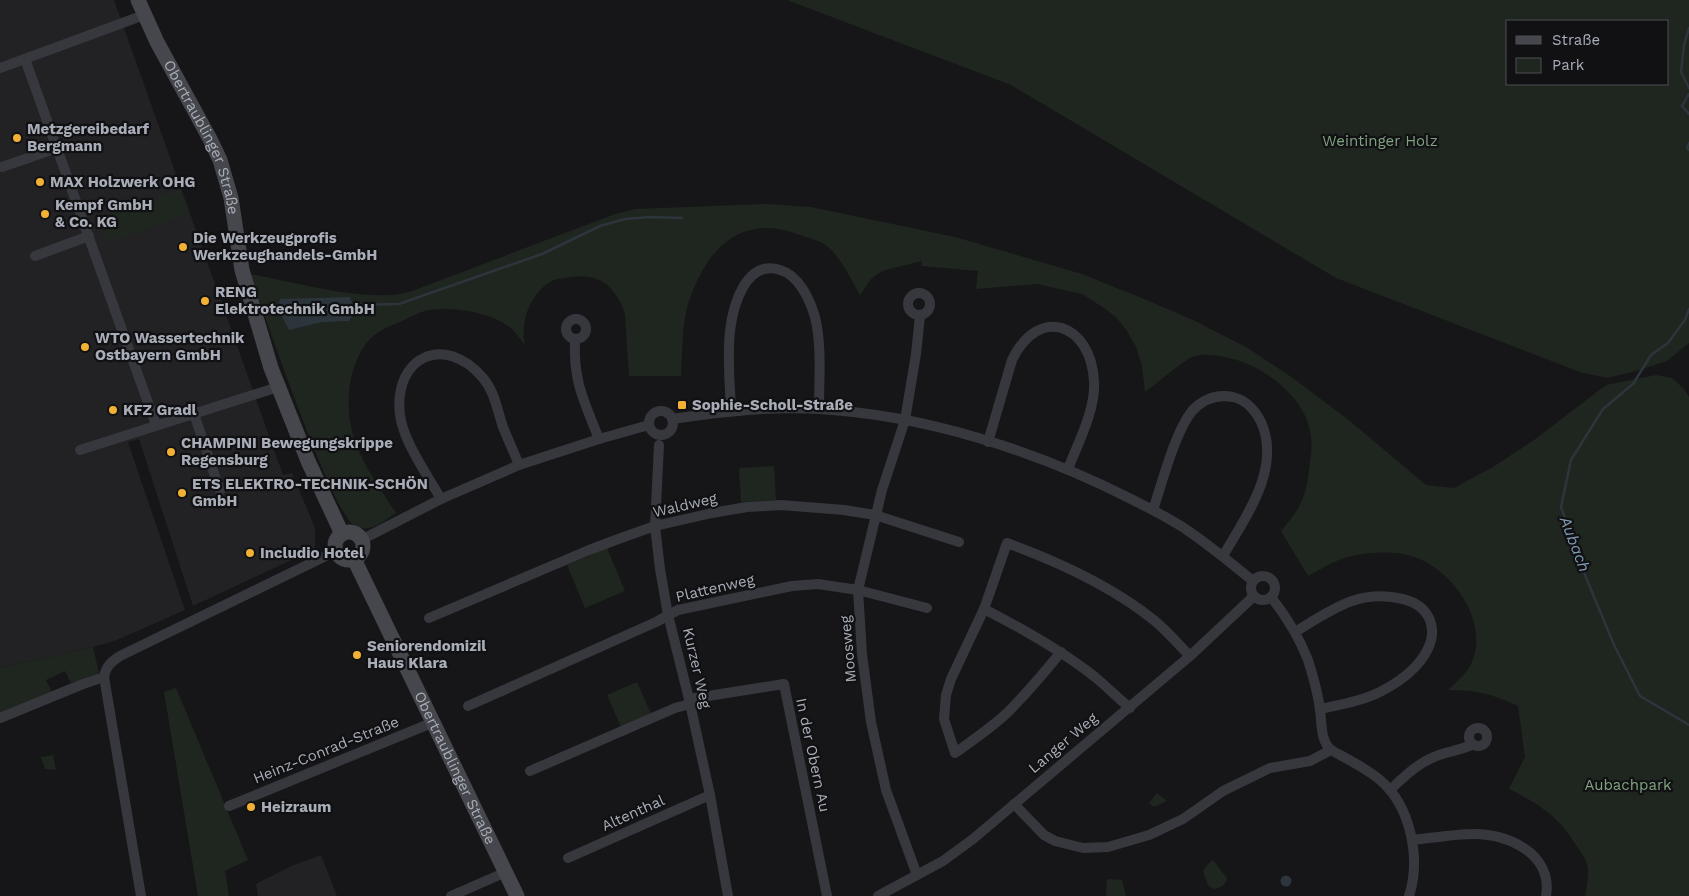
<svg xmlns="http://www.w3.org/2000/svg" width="1689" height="896" viewBox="0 0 1689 896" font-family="'Work Sans',sans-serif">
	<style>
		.built { fill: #222225 }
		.green { fill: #1e261f; fill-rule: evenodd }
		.water { fill: #2c353c }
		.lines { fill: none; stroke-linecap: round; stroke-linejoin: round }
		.stream { stroke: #2c353c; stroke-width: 2.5 }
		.street { stroke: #37383d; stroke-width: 10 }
		.secondary { stroke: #45474d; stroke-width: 15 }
		.poi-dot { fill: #f2b134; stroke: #111113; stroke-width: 2 }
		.labels { text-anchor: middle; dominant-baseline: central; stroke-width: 4.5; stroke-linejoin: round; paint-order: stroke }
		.poi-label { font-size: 15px; font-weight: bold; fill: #a8adb8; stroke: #111113; text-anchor: start }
		.street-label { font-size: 15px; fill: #a8adb8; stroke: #111113 }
		.park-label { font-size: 15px; fill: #7fa381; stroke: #111113 }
		.water-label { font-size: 16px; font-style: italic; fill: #7f9bb3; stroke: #111113 }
	</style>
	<rect width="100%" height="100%" fill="#161618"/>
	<g class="built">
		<path d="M0,0H114L283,475L292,473L315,528V549L193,606L139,439L128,442L185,610L117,640L93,647L0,668Z"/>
		<path d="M321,855L337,896H258L256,884L291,866Z"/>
	</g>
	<g class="green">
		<path d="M787,0H1689V343L1667,361L1636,371L1607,378L1580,372L1336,278L1011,85ZM1508,21H1668V84H1508Z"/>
		<path d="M180,189L189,214L108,243L99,218Z"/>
		<path d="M767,204L811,207L955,237L1082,274L1144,299L1193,320L1246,347L1293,378L1350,421L1426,485L1454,488L1493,467L1534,440L1606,385L1656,375L1672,378L1684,389L1689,397V896H1585C1587,886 1590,872 1586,861C1584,856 1579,850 1576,845C1558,816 1539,804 1509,789L1525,757L1518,706C1492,694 1477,690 1448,690C1456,682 1466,674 1471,664C1491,622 1451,567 1411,556C1389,549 1352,553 1332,563C1324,567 1316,572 1308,576L1281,531C1288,522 1297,513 1301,502C1306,492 1308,480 1309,469C1311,457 1313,443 1310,431C1305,402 1276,377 1250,365C1236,359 1211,352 1195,356C1187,357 1154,386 1145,392L1142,366L1136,347L1127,331L1116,317L1101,306L1082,294L1037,284L976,289L978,271L921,266L922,261L882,271L871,279L860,295C851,280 842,259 828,247C820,240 807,238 797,234C743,215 711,244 692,293C681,319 683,348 681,376H629C628,361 627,346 626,330C625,323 626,314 623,308C613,284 598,274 573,277C567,278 560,278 554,280C536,288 524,311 524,330C523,335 524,340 525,345C521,341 518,335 513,330C496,313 454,306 430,310C421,311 411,317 402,321C388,327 374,332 365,345C350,366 346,397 350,422C356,456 378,485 396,513C384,521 369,534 355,526C332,515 263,310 250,274C294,282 345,297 389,295C397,295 405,293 412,291L615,214L635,209Z"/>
		<path d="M774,466L776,500L741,502L739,468Z"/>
		<path d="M607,548L625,591L585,608L567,565Z"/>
		<path d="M93,647L99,673L71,683L65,671L46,680L52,692L0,714V668Z"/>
		<path d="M637,682L651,714L621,727L607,695Z"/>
		<path d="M176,688L248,860L225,871L229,896H198L164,692Z"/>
		<path d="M53,755L56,770L45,769L41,757Z"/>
		<path d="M1157,793L1167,801L1154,807L1149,803Z"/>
		<path d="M1213,860L1227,878C1226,884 1221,888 1214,889L1208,885L1203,871L1208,864Z"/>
		<path d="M1107,879L1122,880L1126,896H1106Z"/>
	</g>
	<g class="water">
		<path d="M350,297L355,311L349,321L322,322L289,330L278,309L280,299Z"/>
		<circle cx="1286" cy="881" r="5.5"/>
	</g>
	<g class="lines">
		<g class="stream">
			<path d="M1689,28L1684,45L1681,72L1689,88"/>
			<path d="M1689,94L1682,106L1689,114"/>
			<path d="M1689,143L1687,148L1689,150"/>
			<path d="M353,305L399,304L542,254L600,226L625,219L650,217L682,218"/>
			<path d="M1689,309L1685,320L1668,343L1651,355L1633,384L1603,409L1571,460L1561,507L1585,575L1614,645L1640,696L1689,725"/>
		</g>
		<g class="street">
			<path d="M25,59L156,425"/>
			<path d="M0,68L144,15"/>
			<path d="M2,167L57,148"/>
			<path d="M35,256L89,236"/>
			<circle cx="919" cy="304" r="11"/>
			<circle cx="576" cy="329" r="10"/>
			<path d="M575,340C573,381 584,401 599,439"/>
			<circle cx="661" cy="423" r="12"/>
			<path d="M731,411C730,384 727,357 730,331C733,305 746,259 780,270C799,275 810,300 815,317C822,345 819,380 819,409"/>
			<path d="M194,414L220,491"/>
			<path d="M672,419C721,412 770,406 819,409C925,415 1037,451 1131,499C1149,508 1167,517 1184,528C1208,544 1231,563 1253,581"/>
			<path d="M988,442L1012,360C1039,304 1091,324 1094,381C1096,409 1078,443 1068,469"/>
			<path d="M659,445L655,526L660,569L668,615L689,699L710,795L728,896"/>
			<path d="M80,450L278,387"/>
			<path d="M441,499C428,476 403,441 400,415C393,356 445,333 483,378C495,392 497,410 503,427C508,440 514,452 519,465"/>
			<path d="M1153,510C1162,483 1175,432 1192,411C1203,399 1217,394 1233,397C1246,400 1255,410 1261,422C1282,468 1245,518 1223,556"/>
			<path d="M361,540L441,499L519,465L599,439L649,425"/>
			<circle cx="1263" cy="588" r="12"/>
			<path d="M1271,597C1286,616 1299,637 1308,660C1313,676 1318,693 1320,710C1322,723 1320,740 1331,750C1347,759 1366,768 1380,780C1411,806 1421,859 1409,896"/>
			<path d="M984,609C1023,629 1061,650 1095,677C1107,687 1118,698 1130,708"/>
			<path d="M429,618L589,550L621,538L655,526L712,513L747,507L781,505L844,510L875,515L959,542"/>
			<path d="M1295,632C1313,621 1332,608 1352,601C1367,596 1383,595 1398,598C1432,604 1442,632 1421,660C1413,671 1401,680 1389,687C1368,700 1344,704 1320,709"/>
			<path d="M1061,652C1044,673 1026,694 1007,713C991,728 973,740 955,753L944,719L946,695L951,679L984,609L1007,543C1059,562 1112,586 1155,621C1168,632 1179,645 1190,656"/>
			<path d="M689,699L784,684L827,896"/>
			<path d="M468,706L656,622L678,610L792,586L818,584L858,590L927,608"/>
			<path d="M0,718L83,684L104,677"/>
			<circle cx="1478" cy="737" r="9"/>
			<path d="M530,771L675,708L690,704"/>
			<path d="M1390,790C1405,776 1419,762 1439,755C1450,751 1462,750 1473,744"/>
			<path d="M1014,804L1044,835L1055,841L1083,848L1108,847L1149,835L1183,819L1223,791L1270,768L1310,761L1331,750"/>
			<path d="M229,806L434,722"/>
			<path d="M1412,840C1433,838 1454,834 1474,834C1510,834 1553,855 1546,896"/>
			<path d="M568,858L710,795"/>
			<path d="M917,875L886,790L871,722L862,654L858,590L882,490L905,420L916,354L920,316"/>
			<path d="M141,896L104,677C106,666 111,662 120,656L336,551"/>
			<path d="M451,896L506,872"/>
			<path d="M878,896L943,861L973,839L1190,656L1254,596"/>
		</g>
		<g class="secondary">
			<path id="s1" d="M138,0L157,42L210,139L220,160L231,198L242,270L271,368L308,461L342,534"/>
			<circle cx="349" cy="546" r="14"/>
			<path id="s2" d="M354,559L517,896"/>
		</g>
	</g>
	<g class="poi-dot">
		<circle cx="17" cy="138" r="5"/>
		<circle cx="40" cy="182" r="5"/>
		<circle cx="45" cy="214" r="5"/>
		<circle cx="183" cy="247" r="5"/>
		<circle cx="205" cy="301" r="5"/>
		<circle cx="85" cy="347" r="5"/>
		<rect x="677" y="400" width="10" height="10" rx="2.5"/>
		<circle cx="113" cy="410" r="5"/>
		<circle cx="171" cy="452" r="5"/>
		<circle cx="182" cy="493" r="5"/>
		<circle cx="250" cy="553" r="5"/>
		<circle cx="357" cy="655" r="5"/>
		<circle cx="251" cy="807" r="5"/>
	</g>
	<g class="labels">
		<g class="poi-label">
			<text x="27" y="129">Metzgereibedarf<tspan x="27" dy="17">Bergmann</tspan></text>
			<text x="50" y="182">MAX Holzwerk OHG</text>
			<text x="55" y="205">Kempf GmbH<tspan x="55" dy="17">&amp; Co. KG</tspan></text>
			<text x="193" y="238">Die Werkzeugprofis<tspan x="193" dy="17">Werkzeughandels-GmbH</tspan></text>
			<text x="215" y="292">RENG<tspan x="215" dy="17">Elektrotechnik GmbH</tspan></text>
			<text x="95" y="338">WTO Wassertechnik<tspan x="95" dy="17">Ostbayern GmbH</tspan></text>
			<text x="692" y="405">Sophie-Scholl-Straße</text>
			<text x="123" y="410">KFZ Gradl</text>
			<text x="181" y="443">CHAMPINI Bewegungskrippe<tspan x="181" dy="17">Regensburg</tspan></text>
			<text x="192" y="484">ETS ELEKTRO-TECHNIK-SCHÖN<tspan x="192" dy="17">GmbH</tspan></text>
			<text x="260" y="553">Includio Hotel</text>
			<text x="367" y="646">Seniorendomizil<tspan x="367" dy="17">Haus Klara</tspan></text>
			<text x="261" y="807">Heizraum</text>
		</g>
		<g class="street-label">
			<text stroke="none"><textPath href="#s1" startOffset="152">Obertraublinger Straße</textPath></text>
			<text transform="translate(685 505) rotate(-13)">Waldweg</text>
			<text transform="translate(715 588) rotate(-13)">Plattenweg</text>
			<text transform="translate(848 649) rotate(-95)">Moosweg</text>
			<text transform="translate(697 668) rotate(77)">Kurzer Weg</text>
			<text transform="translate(1063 743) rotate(-40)">Langer Weg</text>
			<text transform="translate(326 750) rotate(-22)">Heinz-Conrad-Straße</text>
			<text transform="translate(813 755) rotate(78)">In der Obern Au</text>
			<text stroke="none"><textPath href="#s2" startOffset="232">Obertraublinger Straße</textPath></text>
			<text transform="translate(633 813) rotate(-24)">Altenthal</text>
		</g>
		<g class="park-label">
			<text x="1380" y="141">Weintinger Holz</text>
			<text x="1628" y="785">Aubachpark</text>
		</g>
		<g class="water-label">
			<text transform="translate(1575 544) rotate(69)">Aubach</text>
		</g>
	</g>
	<rect x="1506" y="20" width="162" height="65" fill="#111113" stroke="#4d4f55"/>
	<rect x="1516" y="36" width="25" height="8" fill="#45474d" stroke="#4d4f55"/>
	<text x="1552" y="45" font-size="15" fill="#a8adb8">Straße</text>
	<rect x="1516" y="58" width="25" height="15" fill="#1e261f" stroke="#4d4f55"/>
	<text x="1552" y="70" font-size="15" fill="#a8adb8">Park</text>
</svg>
